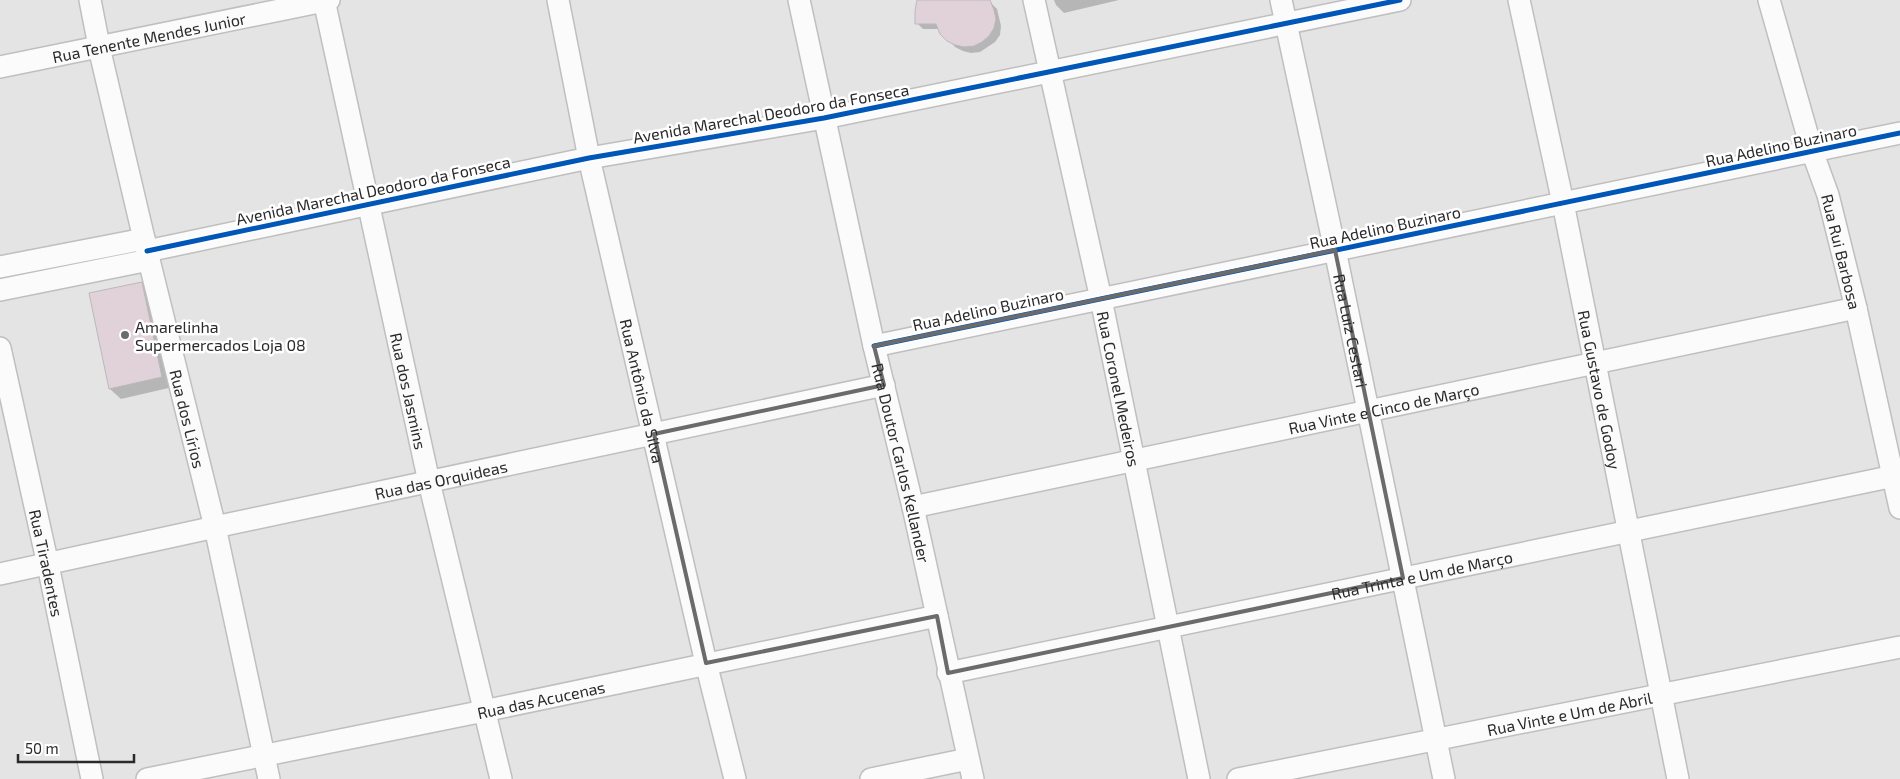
<svg xmlns="http://www.w3.org/2000/svg" width="1900" height="779" viewBox="0 0 1900 779" font-family="'Exo 2',sans-serif">
	<style>
		.shadow { fill: #0003 }
		.building { fill: #e1d2da; stroke: #b9b9ba }
		.lines { fill: none; stroke-linecap: round; stroke-linejoin: round }
		.minor-casing { stroke: #bfbfc0; stroke-width: 24 }
		.minor { stroke: #fbfbfb; stroke-width: 21 }
		.cycleway-casing { stroke: #fff; stroke-width: 8 }
		.cycleway { stroke: #0057b8; stroke-width: 5 }
		.marked { fill: none; stroke: #6b6b6b; stroke-width: 4; stroke-linejoin: round }
		.poi-dot { fill: #6b6b6b; stroke: #fff; stroke-width: 2 }
		.labels { text-anchor: middle; dominant-baseline: central; stroke-width: 5; stroke-linejoin: round; paint-order: stroke }
		.street-label { font-size: 16px; fill: #2a2a2a; stroke: #fff }
		.poi-label { font-size: 16px; fill: #2a2a2a; stroke: #fff; text-anchor: start }
	</style>
	<rect width="100%" height="100%" fill="#e4e4e5"/>
	<g class="shadow">
		<path d="M918,0H988L997,9L1001,26L1000,35L995,42L980,52L971,53L963,51L955,47L940,29H923L917,23Z"/>
		<path d="M1054,0H1119L1064,13L1056,5Z"/>
		<path d="M141,284L152,295L173,387L121,399L110,389Z"/>
	</g>
	<g class="building">
		<path d="M917,0H990L994,10L996,19L994,28L989,36L982,42L974,46L964,47L955,45L947,41L940,34L936,24H915V11Z"/>
		<path d="M142,282L162,377L109,389L89,293Z"/>
	</g>
	<g class="lines">
		<g class="minor-casing">
			<g id="minor">
				<path id="s1" d="M90,0L101,56L149,260L215,527L269,779"/>
				<path id="s2" d="M324,0L429,482L501,779"/>
				<path id="s3" d="M558,0L589,158L706,663L735,779"/>
				<path id="s4" d="M799,0L874,346L913,507L973,779"/>
				<path id="s5" d="M1034,0L1101,299L1199,779"/>
				<path id="s6" d="M1281,0L1335,250L1444,779"/>
				<path id="s7" d="M1519,0L1563,203L1678,779"/>
				<path id="s8" d="M1769,0L1812,151L1828,195L1856,308L1900,508"/>
				<path id="s9" d="M0,67L329,0"/>
				<path d="M147,251L589,158L824,118L1400,0"/>
				<path d="M0,267L144,239"/>
				<path d="M0,290L149,260"/>
				<path d="M874,346L1900,133"/>
				<path id="s10" d="M0,348L48,565L92,779"/>
				<path id="s11" d="M913,507L1856,308"/>
				<path id="s12" d="M0,574L229,524L884,385"/>
				<path id="s13" d="M948,673L1894,476"/>
				<path id="s14" d="M147,779L474,713L937,616"/>
				<path d="M871,779L968,759"/>
				<path id="s15" d="M1238,779L1900,647"/>
			</g>
		</g>
		<use href="#minor" class="minor"/>
		<g class="cycleway-casing">
			<g id="cycleway">
				<path d="M147,251L589,158L824,118L1400,0"/>
				<path d="M874,346L1900,133"/>
			</g>
		</g>
		<use href="#cycleway" class="cycleway"/>
	</g>
	<path class="marked" d="M1335,250L1403,578L948,673L937,616L706,663L654,434L884,385L874,346Z"/>
	<circle class="poi-dot" cx="125" cy="335" r="5"/>
	<g class="labels">
		<g class="street-label">
			<text stroke="none"><textPath href="#s9" startOffset="152">Rua Tenente Mendes Junior</textPath></text>
			<text transform="translate(771 113) rotate(-10)">Avenida Marechal Deodoro da Fonseca</text>
			<text transform="translate(1781 145) rotate(-12)">Rua Adelino Buzinaro</text>
			<text transform="translate(373 190) rotate(-12)">Avenida Marechal Deodoro da Fonseca</text>
			<text transform="translate(1385 227) rotate(-12)">Rua Adelino Buzinaro</text>
			<text stroke="none"><textPath href="#s8" startOffset="262">Rua Rui Barbosa</textPath></text>
			<text transform="translate(988 309) rotate(-12)">Rua Adelino Buzinaro</text>
			<text stroke="none"><textPath href="#s6" startOffset="338">Rua Luiz Cestari</textPath></text>
			<text stroke="none"><textPath href="#s5" startOffset="398">Rua Coronel Medeiros</textPath></text>
			<text stroke="none"><textPath href="#s7" startOffset="398">Rua Gustavo de Godoy</textPath></text>
			<text stroke="none"><textPath href="#s2" startOffset="400">Rua dos Jasmins</textPath></text>
			<text stroke="none"><textPath href="#s3" startOffset="400">Rua Antônio da Silva</textPath></text>
			<text stroke="none"><textPath href="#s11" startOffset="481">Rua Vinte e Cinco de Março</textPath></text>
			<text stroke="none"><textPath href="#s1" startOffset="430">Rua dos Lírios</textPath></text>
			<text stroke="none"><textPath href="#s4" startOffset="474">Rua Doutor Carlos Kellander</textPath></text>
			<text stroke="none"><textPath href="#s12" startOffset="451">Rua das Orquideas</textPath></text>
			<text stroke="none"><textPath href="#s10" startOffset="220">Rua Tiradentes</textPath></text>
			<text stroke="none"><textPath href="#s13" startOffset="484">Rua Trinta e Um de Março</textPath></text>
			<text stroke="none"><textPath href="#s14" startOffset="402">Rua das Acucenas</textPath></text>
			<text stroke="none"><textPath href="#s15" startOffset="338">Rua Vinte e Um de Abril</textPath></text>
		</g>
		<g class="poi-label">
			<text x="135" y="326">Amarelinha<tspan x="135" dy="18">Supermercados Loja 08</tspan></text>
		</g>
	</g>
	<path d="M18 754v8h116v-8" fill="none" stroke="#2a2a2a" stroke-width="2.5"/>
	<text x="25" y="754" font-size="15" fill="#2a2a2a" stroke="#ffffff" stroke-width="4" paint-order="stroke">50 m</text>
</svg>
